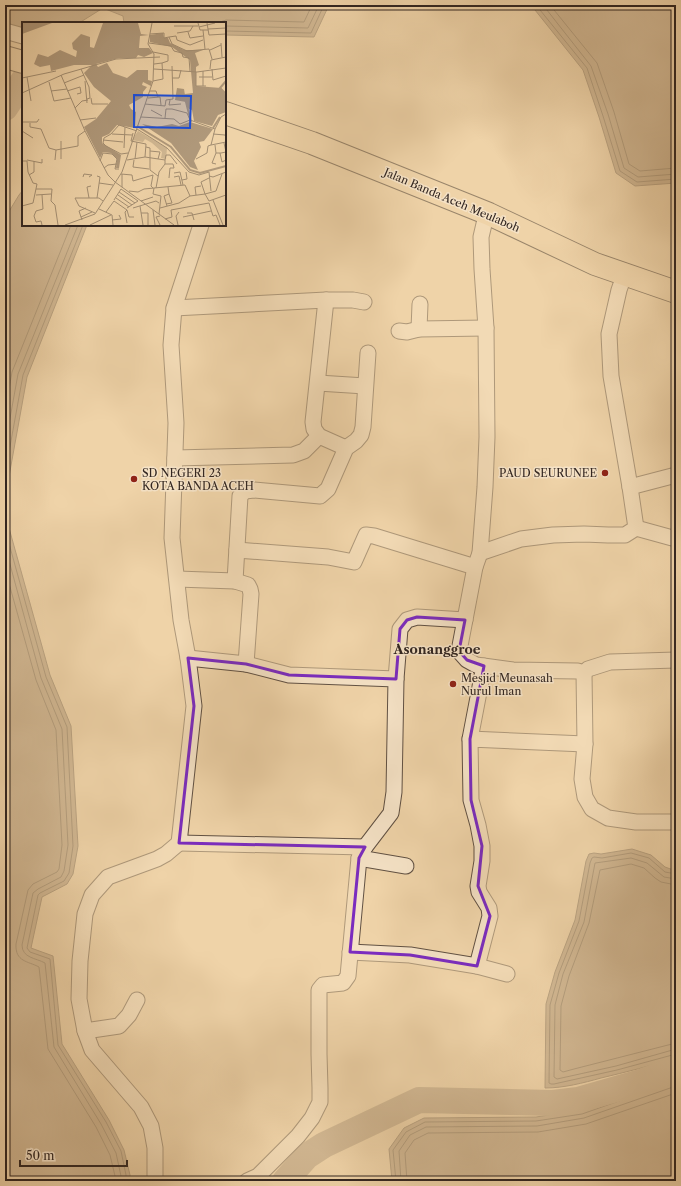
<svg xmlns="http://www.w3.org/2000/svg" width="681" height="1186" viewBox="0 0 681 1186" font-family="'Libre Caslon Text',serif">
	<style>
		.water { fill: #af987a; stroke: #7d6a56 }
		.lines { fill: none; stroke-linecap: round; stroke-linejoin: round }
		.shore { stroke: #705f4e; stroke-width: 1 }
		.river { stroke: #af987a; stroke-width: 26 }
		.minor-casing { stroke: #615143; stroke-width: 17 }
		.trunk-casing { stroke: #322621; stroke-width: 24 }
		.minor { stroke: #f5e2c6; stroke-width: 15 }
		.trunk { stroke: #efd3a8; stroke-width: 22 }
		.marked { fill: none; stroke: #7b2cbf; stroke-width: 3; stroke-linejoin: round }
		.poi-dot { fill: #8f2418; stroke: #f5e2c6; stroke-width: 1.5 }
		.labels { text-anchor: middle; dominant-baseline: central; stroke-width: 3; stroke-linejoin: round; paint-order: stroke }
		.street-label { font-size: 11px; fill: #322621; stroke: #f5e2c6 }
		.poi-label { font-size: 11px; fill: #322621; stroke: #f5e2c6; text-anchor: start }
		.quarter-label { font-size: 13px; font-weight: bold; fill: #322621; stroke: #f5e2c6 }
		.inset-river { fill: none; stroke: #af987a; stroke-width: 2 }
		.inset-road { fill: none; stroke: #a38e72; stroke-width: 1 }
		.view { fill: #1d4ed8; fill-opacity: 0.15; stroke: #1d4ed8; stroke-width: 2 }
		.inset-edge { fill: none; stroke: #322621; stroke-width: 2 }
	</style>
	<rect width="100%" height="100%" fill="#efd3a8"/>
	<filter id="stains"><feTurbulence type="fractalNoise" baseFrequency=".005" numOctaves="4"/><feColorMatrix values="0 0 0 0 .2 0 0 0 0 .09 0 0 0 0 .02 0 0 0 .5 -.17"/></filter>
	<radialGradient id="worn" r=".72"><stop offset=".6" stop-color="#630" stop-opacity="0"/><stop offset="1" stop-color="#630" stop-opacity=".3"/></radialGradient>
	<g class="water">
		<path d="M5,5H329L314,37L225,35V23H124L123,16L103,8L79,23H23V33L5,28Z"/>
		<path d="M531,5H676V183L635,186L616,173L599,117L583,70Z"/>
		<path d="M23,190V225H87L27,377L8,482L9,528L50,675L71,726L78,846L73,874L67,884L42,897L31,948L53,956L62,1044L109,1120L124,1150L130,1175V1181H5V218L19,195Z"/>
		<path d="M632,849L651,855L665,867L676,871V1058C651,1066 626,1072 601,1078C583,1083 564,1088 545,1088L546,1004L555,972L575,920L586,861L589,854L594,853L601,854Z"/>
		<path d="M676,1077V1181H392L389,1149L404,1128L424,1118L536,1117L581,1110Z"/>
	</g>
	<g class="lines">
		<g class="shore">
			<path d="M536,5L587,68L603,116L620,171L637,182L676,179"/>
			<path d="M543,5L591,66L608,114L624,168L638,177L676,174"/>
			<path d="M550,5L597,63L614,112L629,164L640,171L676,168"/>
			<path d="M217,23L226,20L304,22L312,5"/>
			<path d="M225,26L308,28L319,5"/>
			<path d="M225,31L311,33L324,5"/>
			<path d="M5,412L12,372L71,225"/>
			<path d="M5,446L18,374L78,225"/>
			<path d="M5,474L23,375L83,225"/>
			<path d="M5,523V529L46,677L67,727L73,846L69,873L64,881L40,893L38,895L27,948L30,952L50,959L58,1045L106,1122L121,1151L126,1175V1181"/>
			<path d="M5,546L41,678L62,729L68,845L64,871L61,877L38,889L33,893L22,945C22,958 36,958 45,963L54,1047L101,1124L116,1153L121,1176V1181"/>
			<path d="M5,569L36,680L56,730L62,845L59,869L57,872L33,884L28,890L16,944C15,962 28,961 39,967L48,1049L96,1127L110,1155L115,1176V1181"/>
			<path d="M676,874L665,872L649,858L631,853L602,858L594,857L592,858L590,863L579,921L559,973L550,1005L549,1083L551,1084H554L617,1070L676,1054"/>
			<path d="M676,879L664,877L647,863L631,858L595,863L584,922L563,974L555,1005L554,1077L557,1079L616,1066L676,1049"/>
			<path d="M676,885L661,882L655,878L644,868L631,864L600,870L589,923L569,976L561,1006L560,1070L563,1072L574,1069L676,1043"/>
			<path d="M396,1181L393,1150L406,1132L425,1122L536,1121L582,1114L676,1081"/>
			<path d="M401,1181L399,1151L410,1135L426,1127L537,1126L584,1118L676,1086"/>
			<path d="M407,1181L405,1153L414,1140L428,1133L538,1132L586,1124L676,1093"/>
		</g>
		<g class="river">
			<path d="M5,108L23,81"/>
			<path d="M285,1181L307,1156L324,1145L419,1100L553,1103L578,1100L641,1082L676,1069"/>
		</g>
		<g class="minor-casing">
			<g id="minor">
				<path d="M5,31L23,36"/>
				<path d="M489,214L484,224L481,237L482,269L486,328L487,437L485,487L480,553L475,567L459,651L467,660L476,665L513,670L578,671L584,673L585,744L582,779L585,797L592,809L608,818L636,822H676"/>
				<path d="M326,300L313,422L314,429L319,436L346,448"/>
				<path d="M174,308L326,300H353L364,302"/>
				<path d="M419,329L420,304"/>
				<path d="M399,331L407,332L419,329L486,328"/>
				<path d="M318,383L365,386"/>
				<path d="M175,458L293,455L304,451L319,436"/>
				<path d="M630,487L676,475"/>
				<path d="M636,528L676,539"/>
				<path d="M237,550L328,557L354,562L366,535L374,536L475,567"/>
				<path d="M480,553L521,539L553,535L584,534L608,535H625L636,528L630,487L611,376L609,334L619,290L625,273"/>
				<path d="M177,579L235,581L248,585L250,589L251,594L246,664"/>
				<path d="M235,581L240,496L245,491L254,490L320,496L328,489L346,448L356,441L361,435L363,427L368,353"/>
				<path d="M188,658L246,664L289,675L396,679L394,792L391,813L365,847L359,858L348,976L343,983L323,985L319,990V1054L320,1088V1102L312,1118L298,1136L258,1176L247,1181"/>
				<path d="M584,673L588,669L610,662L676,660"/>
				<path d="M396,679L400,629L407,620L417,617L465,620"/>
				<path d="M470,739L484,666"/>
				<path d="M179,843L365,847"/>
				<path d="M359,858L406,866"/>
				<path d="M350,952L410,955L477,966"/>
				<path d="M507,974L477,966L490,916L489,908L479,892L478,886L482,861V846L478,825L471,800L470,739L585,744"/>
				<path d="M85,1031L119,1026L129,1015L137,1000"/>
				<path d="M155,1181V1148L151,1126L141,1107L92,1050L85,1031L79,999L80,961L85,914L92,895L108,877L157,859L166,854L179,843L194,706L188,658L181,620L172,538L176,423L171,345L174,308L201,225"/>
			</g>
		</g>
		<g class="trunk-casing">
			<g id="trunk">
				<path d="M5,57L23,62"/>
				<path d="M225,113L312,143L489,214L595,264L676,292"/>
			</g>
		</g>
		<use href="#minor" class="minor"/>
		<use href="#trunk" class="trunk"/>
	</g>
	<path d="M0 0H681V1186H0ZM417,617L465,620L459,651L467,660L484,666L470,739L471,800L482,846L478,886L490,916L477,966L410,955L350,952L359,858L365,847L179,843L194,706L188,658L246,664L289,675L396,679L400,629L407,620Z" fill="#efd3a8" fill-opacity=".55" fill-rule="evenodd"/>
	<path class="marked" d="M417,617L465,620L459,651L467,660L484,666L470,739L471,800L482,846L478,886L490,916L477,966L410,955L350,952L359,858L365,847L179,843L194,706L188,658L246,664L289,675L396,679L400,629L407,620Z"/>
	<g class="poi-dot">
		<circle cx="605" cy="473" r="4"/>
		<circle cx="134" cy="479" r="4"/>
		<circle cx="453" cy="684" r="4"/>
	</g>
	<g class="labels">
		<g class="street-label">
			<text transform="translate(452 200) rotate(23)">Jalan Banda Aceh Meulaboh</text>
		</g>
		<g class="poi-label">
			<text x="142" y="473">SD NEGERI 23<tspan x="142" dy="13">KOTA BANDA ACEH</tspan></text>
			<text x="597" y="473" text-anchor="end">PAUD SEURUNEE</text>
			<text x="461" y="678">Mesjid Meunasah<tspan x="461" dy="13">Nurul Iman</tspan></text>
		</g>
		<g class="quarter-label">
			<text x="437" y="649">Asonanggroe</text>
		</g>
	</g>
	<g transform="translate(22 22)">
		<rect width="204" height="204" fill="#efd3a8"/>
		<path d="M116,109L145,126L144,137L139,136L140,130L130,121L123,117L121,120L110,118Z" fill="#cfb691"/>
		<path d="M0,1H30L0,12ZM81,1H116L119,12L127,13L118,14L117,26H127L131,31L122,35L116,33L114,36H97L74,42L76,45L85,41L91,51L105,56L115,48H126V58L130,59L129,64L121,60L120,63L125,65L121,70V75L107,83L109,87L114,90L113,106L95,103L87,112L80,115V121L99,133L97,146H94L95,137L89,131L81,130L78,136L62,105L74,97L89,79L72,65L62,51L70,43H52L29,49L28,43L18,45L12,42L16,32L26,35L38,28L54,35L55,29L51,27L50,21L59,12L68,15V25L72,26ZM141,11L142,16H146L148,21L162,28H181L173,31L177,43L174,45V64L199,66L204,74V90L196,93L190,104L172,99L170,88L165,86L163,72L171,71L168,38L150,25L128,20V13ZM155,66L162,67L164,80L153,78ZM168,100L191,107L182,119L177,120L179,125L172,139L176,148L168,145L149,121L120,102L135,105L150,102L157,104Z" fill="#af987a"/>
		<path class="inset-river" d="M204,59L198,66L204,72M162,72L169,100M115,104L149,125L168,148L178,151L204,144M191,106L198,95"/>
		<path class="inset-road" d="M176,1L178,8H186M185,1L187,13L204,12M152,4H176M177,5L193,1M186,7L204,6M181,8L183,27M166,10L168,16L181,14M155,11L168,9L171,4M128,12L142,11V16L147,15L150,22L165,29L187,27L190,37M147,15L154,14L155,18L168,23L181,18M127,21L149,24L152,29L160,31L161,35L167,36L168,49M199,21L200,35M188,28L199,23M131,30L146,33V39L140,41M59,47L67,65L68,76L65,77M132,47L175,50L204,46M188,47L189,38L204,35M190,47L191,58L204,54M181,49V55H190M174,50V64H184M39,53L63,109L86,153L93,160M5,55L9,79M177,55H181V64M0,56L34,49M150,56H157L159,48M63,59L65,81M131,59L141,57L140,41L132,42M27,60L32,79L49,76M42,61L62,53M29,69L45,67M45,69L58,65L59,71L55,72M128,69H134L136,75M0,71L42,52L94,37L138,35M69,76L70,82H86M126,76L138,75L139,83M148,78L147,83L159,82M123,82L143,84L144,78L151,77L150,44M53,86L60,79L66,78M129,88L140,94M119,95L152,97L158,102L168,98L193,107L189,123L204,120M143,96L144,87H150L165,91L168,98M58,98L74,96M0,100H15L17,97M8,101V105L19,107L27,126L34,128M115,107L145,126L167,150L177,153L187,150L189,169M193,107L199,95L204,92M0,109L11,116M111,111L109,119L124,122L123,135M90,112L110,113M191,112L203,113L204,115M81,118L101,120M39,119V137M193,123L194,131H199L204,130L202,121M124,125L128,126V148L136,154M102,126L103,105M128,129L138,130L136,137M106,131L99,132L84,124L81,121L82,116L89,112L97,103L115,109M198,131L200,140L204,138M113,137L115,120M174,137L185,131L186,124L189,123M5,138L20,141V137M33,138L34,128L56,124V114L63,109M105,138L123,135L143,138V142M112,138L111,145L127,147M143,138L144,133H148L155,142M0,139H5L6,150L11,161L15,162L11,181L0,184M78,139L81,131L90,132L95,137L93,147H97M143,142H151L152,146H148L147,156M194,142L190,141L194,131M82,146L86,143L95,142M152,151L158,150L161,163M99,152L110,153L111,159L131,153L129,164L131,166M7,153L12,150V139M75,154L78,155L75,176M187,154L191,155L204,150M61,155L62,152L70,153L67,155M152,155L157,154L159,163M187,156L179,160L183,172L194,169L200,152M160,158L165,157L164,150M93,160L152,203M77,161L91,163M100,165V152M132,166L131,172L139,174L137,192M134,166L137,150L143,142M14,167H30L29,179L33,183L36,203M107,169L116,170L122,167L163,163L168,174L183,172L187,179L204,173M97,170L113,181M14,173L29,172M96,173L110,183M174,173L173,165L179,164M53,176H77L81,179M53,176L57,184L73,191M67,176L65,165L69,164M94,176L107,185M92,178L99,167L116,179L105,186M191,178L201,203M119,179L131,175M187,181L191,194L194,193L198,203M144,182L150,181L147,172M118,184L121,203M145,184L142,174L147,172L146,165M111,186L134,179L137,181M138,186L157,181L168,174M77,187L90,193L91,203M105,188L107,195H112M131,188L133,203M84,190L92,179L105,188L103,190L105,201M119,191H126V203M165,191H170L172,198M138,194L134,195L138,203M59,195L70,190M161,195L189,189M143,197L150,195L149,188L187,181M60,198L57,189L64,186M90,198L99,197L97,193M20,203L19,199L14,200L12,194L14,189L21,187L20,173M43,203L73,192L100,150L131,59L132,32L126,22L130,1M68,203L89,193M156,203L154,194L157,190"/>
		<path class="view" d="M112,73L169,74L168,106L112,105Z"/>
		<rect width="204" height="204" class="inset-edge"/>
	</g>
	<rect width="681" height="1186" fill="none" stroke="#efd3a8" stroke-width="20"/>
	<rect x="6" y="6" width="669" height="1174" fill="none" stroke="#322621" stroke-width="2"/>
	<rect x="10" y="10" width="661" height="1166" fill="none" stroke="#322621"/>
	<path d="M20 1160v6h107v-6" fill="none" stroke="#322621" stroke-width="2"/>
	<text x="26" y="1160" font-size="12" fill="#322621" stroke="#f5e2c6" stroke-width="3" paint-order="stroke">50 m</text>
	<rect width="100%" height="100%" filter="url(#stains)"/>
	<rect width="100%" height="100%" fill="url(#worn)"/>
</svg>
